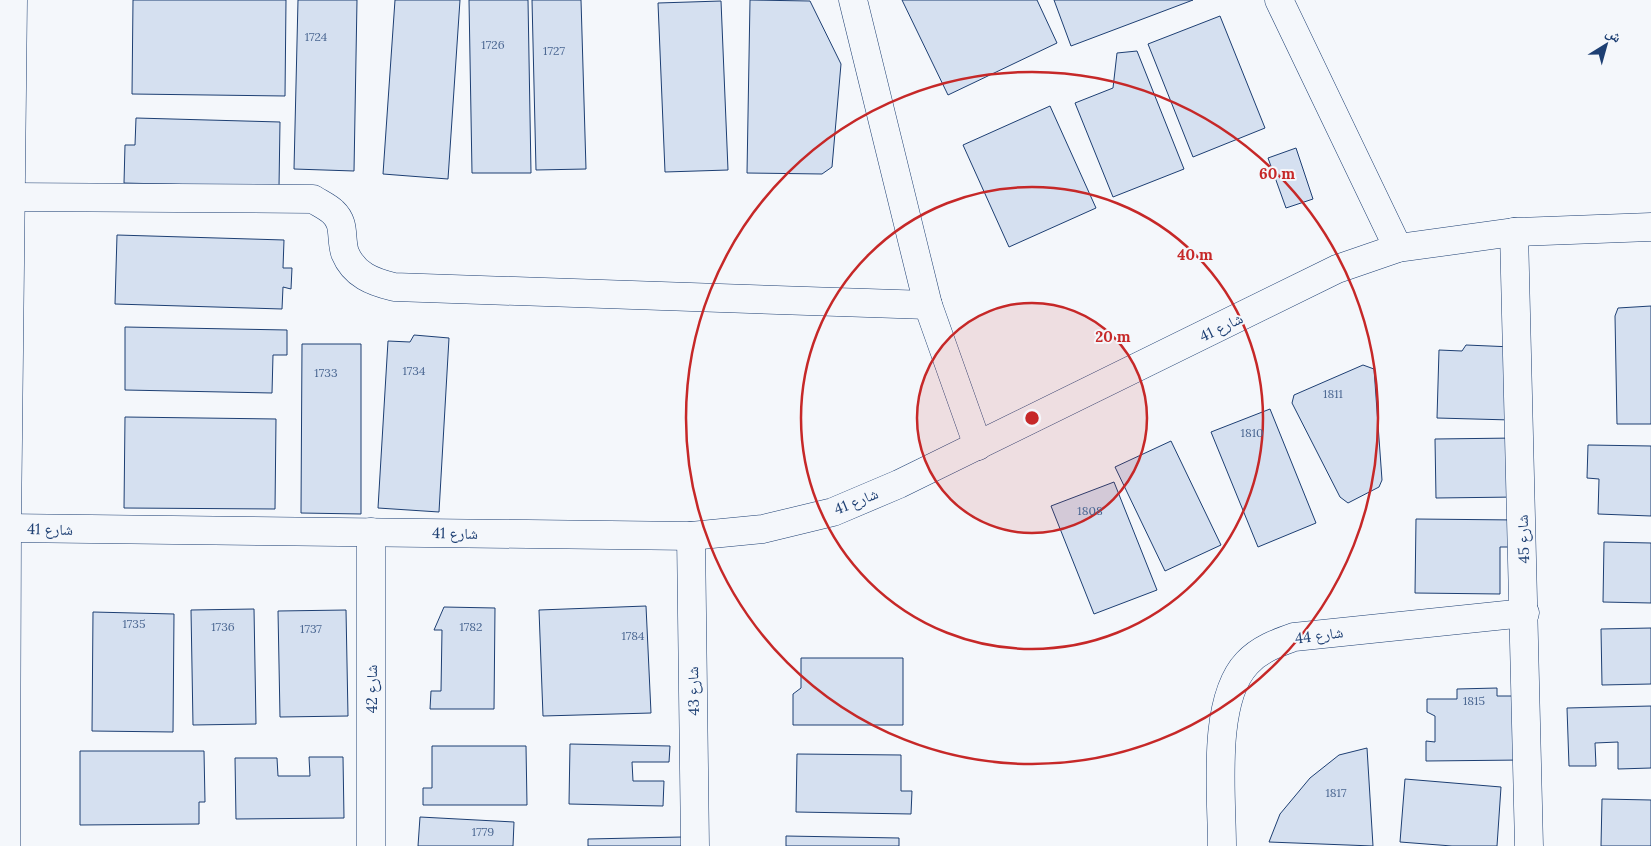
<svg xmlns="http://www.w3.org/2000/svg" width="1651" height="846" viewBox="0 0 1651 846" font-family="Lora,'Noto Naskh Arabic',serif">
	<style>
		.building { fill: #d5e0f0; stroke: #1d3f73 }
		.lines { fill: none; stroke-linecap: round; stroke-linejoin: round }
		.minor-casing { stroke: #1d3f73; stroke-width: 29 }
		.minor { stroke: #f4f7fb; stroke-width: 28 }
		.ring { fill: none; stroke: #c62828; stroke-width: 2.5 }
		.labels { text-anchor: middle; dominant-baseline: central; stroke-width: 4; stroke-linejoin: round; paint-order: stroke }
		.number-label { font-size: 12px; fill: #4b6792 }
		.street-label { font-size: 15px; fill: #1d3f73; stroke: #f4f7fb }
		.centre { fill: #c62828; stroke: #f4f7fb; stroke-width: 2.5 }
		.ring-label { font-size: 15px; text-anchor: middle; font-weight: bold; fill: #c62828; stroke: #f4f7fb; stroke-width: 4; stroke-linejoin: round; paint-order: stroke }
	</style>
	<rect width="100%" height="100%" fill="#f4f7fb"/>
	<g class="building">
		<path d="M133,0H286L285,96L132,94Z"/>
		<path d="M298,0H357L354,171L294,169Z"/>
		<path d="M395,0H460L448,179L383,174Z"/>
		<path d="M469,0H528L531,173H472Z"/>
		<path d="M532,0H581L586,169L536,170Z"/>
		<path d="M750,0L810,1L841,64L832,167L822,174L747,173Z"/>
		<path d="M902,0H1037L1057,43L948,95Z"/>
		<path d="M1054,0H1193L1071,46Z"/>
		<path d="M721,1L728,170L665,172L658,3Z"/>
		<path d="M1220,16L1265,128L1193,157L1148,44Z"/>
		<path d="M1137,51L1184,169L1113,197L1075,103L1113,88L1117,53Z"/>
		<path d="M1050,106L1096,208L1009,247L963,145Z"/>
		<path d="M136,118L280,122L279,187L124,183L125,145H135Z"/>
		<path d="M1296,148L1313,199L1286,208L1268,158Z"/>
		<path d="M117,235L284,240L283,268H292L291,289L283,287L282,309L115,304Z"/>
		<path d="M1651,306V424H1617L1615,316L1618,308Z"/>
		<path d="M125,327L287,330V355H273L272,393L125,390Z"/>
		<path d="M414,335L449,338L439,512L378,508L388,341L410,342Z"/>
		<path d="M302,344H361V514L301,513Z"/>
		<path d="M1466,345L1513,347L1511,420L1437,418L1439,350L1462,351Z"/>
		<path d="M1363,365L1374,369L1382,480L1379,487L1348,503L1340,497L1292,403L1294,395Z"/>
		<path d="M1270,409L1316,523L1258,547L1211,432Z"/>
		<path d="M125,417L276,419L275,509L124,508Z"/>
		<path d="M1516,438L1517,497L1436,498L1435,439Z"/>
		<path d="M1171,441L1221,545L1165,571L1115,467Z"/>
		<path d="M1588,445L1651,446V516L1598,514L1599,479L1587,478Z"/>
		<path d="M1114,482L1157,590L1094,614L1051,506Z"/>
		<path d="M1416,519L1517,520L1516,547H1500V594L1415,593Z"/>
		<path d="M1604,542L1651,543V603L1603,602Z"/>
		<path d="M646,606L651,713L543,716L539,610Z"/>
		<path d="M444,607L495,608L494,709H430L431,691H441L442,630H434Z"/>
		<path d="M254,609L256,724L193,725L191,610Z"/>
		<path d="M346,610L348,716L280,717L278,611Z"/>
		<path d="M93,612L174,614L173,732L92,731Z"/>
		<path d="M1651,628V684L1602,685L1601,629Z"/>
		<path d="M801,658H903V725H793V694L801,688Z"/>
		<path d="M1497,688V696H1521L1522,760L1426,761V741L1435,742V716L1427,712V699H1457V689Z"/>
		<path d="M1651,706V768L1618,769V742L1595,743L1596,766H1569L1567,708Z"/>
		<path d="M570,744L670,746L669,762H632L633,781H664L663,806L569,804Z"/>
		<path d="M432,746H526L527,805H423V788H432Z"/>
		<path d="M1367,748L1373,846L1269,842L1280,814L1310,778L1339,755Z"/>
		<path d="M80,751H204L205,802H199V824L80,825Z"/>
		<path d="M797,754L901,755V791H912L911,814L796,812Z"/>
		<path d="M309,757H343L344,818L236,819L235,758H277L278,776H310Z"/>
		<path d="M1405,779L1501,787L1497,846H1452L1400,842Z"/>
		<path d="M1602,799L1651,800V846H1601Z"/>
		<path d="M420,817L514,822L513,846H418Z"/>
		<path d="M786,836L899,838V846H786Z"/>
		<path d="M682,837V846H588V839Z"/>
	</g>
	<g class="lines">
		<g class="minor-casing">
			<g id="minor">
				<path d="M853,0L928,305L978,446"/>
				<path d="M1279,0L1398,248"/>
				<path d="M10,197L313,199C319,203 328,207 333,212C346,224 340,238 345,253C354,275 373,282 394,287L928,305"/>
				<path d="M1514,232L1529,846"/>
				<path d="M7,528L691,536L763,529L833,512L899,484L1337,269L1398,248L1514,232L1651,227"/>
				<path d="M691,536L695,846"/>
				<path d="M6,846L7,528L13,0"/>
				<path d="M371,846V532"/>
				<path d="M1222,846C1222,796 1211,701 1247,663C1260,649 1277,643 1294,637L1525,613"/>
			</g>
		</g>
		<use href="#minor" class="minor"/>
	</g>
	<circle cx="1032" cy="418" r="115" fill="#c62828" fill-opacity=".12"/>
	<g class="ring">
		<circle cx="1032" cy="418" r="115"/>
		<circle cx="1032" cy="418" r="231"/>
		<circle cx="1032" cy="418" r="346"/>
	</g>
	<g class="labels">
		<g class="number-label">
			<text x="316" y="36">1724</text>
			<text x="493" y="44">1726</text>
			<text x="554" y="50">1727</text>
			<text x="414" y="370">1734</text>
			<text x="326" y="372">1733</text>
			<text x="1333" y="393">1811</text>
			<text x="1252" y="432">1810</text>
			<text x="1090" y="510">1808</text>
			<text x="134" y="623">1735</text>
			<text x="223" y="626">1736</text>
			<text x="471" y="626">1782</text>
			<text x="311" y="628">1737</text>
			<text x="633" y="635">1784</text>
			<text x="1474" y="700">1815</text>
			<text x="1336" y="792">1817</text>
			<text x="483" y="831">1779</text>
		</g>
		<g class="street-label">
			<text transform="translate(1221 327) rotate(-26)">شارع 41</text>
			<text transform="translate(856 501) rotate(-22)">شارع 41</text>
			<text transform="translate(50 529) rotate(1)">شارع 41</text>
			<text transform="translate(455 533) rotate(1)">شارع 41</text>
			<text transform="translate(1523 539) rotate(-92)">شارع 45</text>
			<text transform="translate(1319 635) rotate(-8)">شارع 44</text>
			<text transform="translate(371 689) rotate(-90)">شارع 42</text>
			<text transform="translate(693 691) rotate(-91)">شارع 43</text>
		</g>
	</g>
	<circle cx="1032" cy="418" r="8" class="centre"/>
	<g class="ring-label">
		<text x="1277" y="179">60 m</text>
		<text x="1195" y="260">40 m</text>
		<text x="1113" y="342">20 m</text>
	</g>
	<g transform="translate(1606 45) rotate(37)" stroke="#f4f7fb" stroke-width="4" paint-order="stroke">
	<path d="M0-4L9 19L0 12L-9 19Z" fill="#1d3f73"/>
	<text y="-8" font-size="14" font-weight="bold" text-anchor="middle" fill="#1d3f73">ش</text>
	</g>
</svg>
